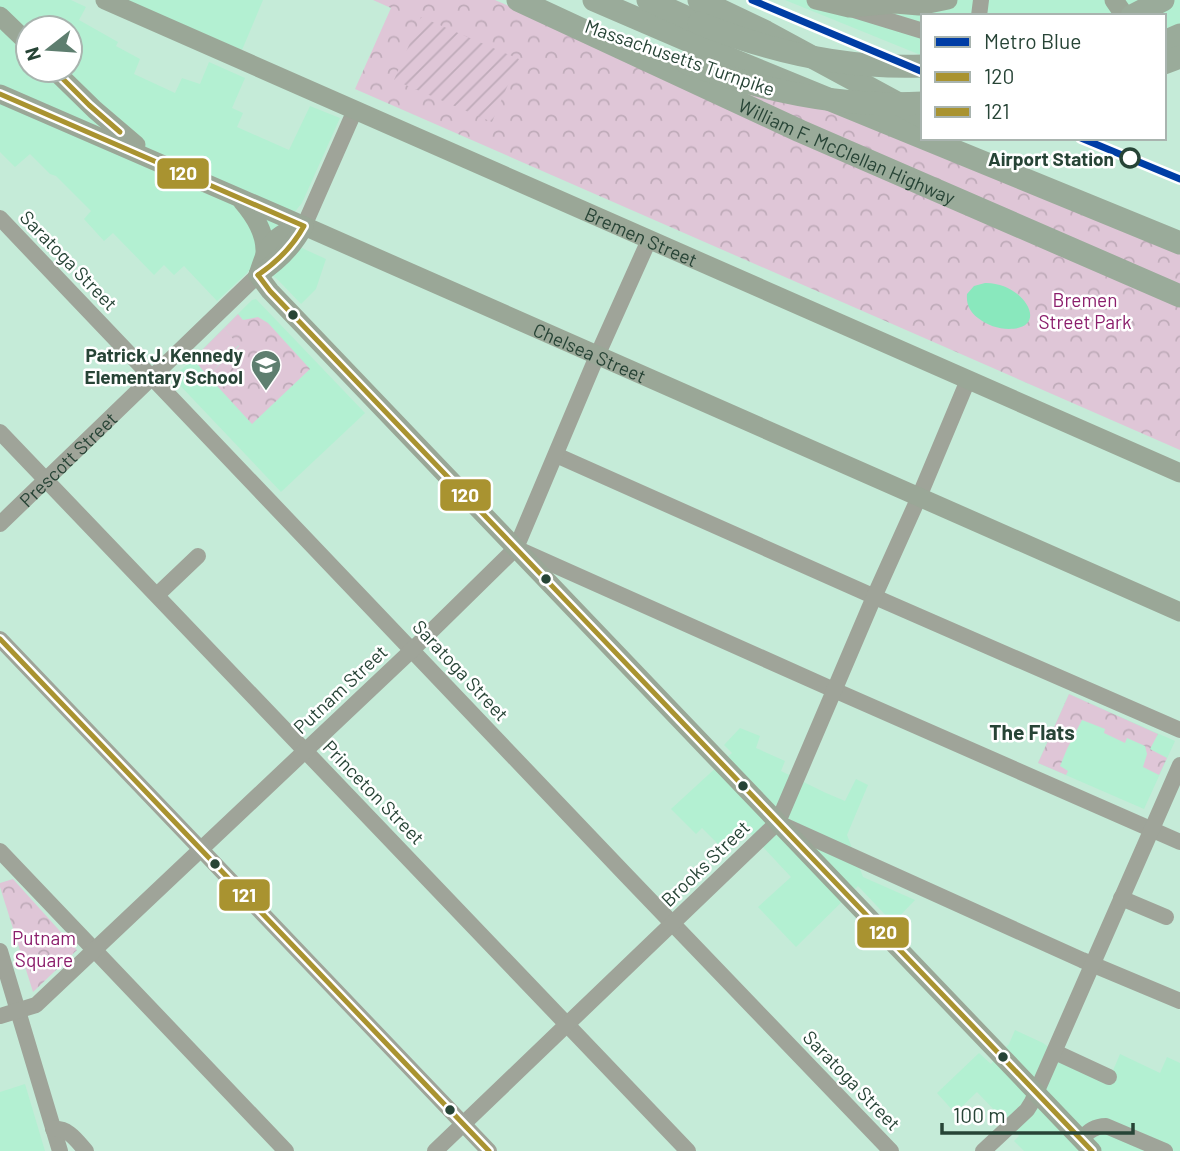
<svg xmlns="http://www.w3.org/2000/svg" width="1180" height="1151" viewBox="0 0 1180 1151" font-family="Barlow,sans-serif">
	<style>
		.built { fill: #b3f0d2; fill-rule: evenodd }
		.grass { fill: #dfc6d7 }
		.park { fill: url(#park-crowns) }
		.garden { fill: url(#garden-furrows) }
		.water { fill: #89e8bd }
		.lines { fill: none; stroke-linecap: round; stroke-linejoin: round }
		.minor { stroke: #9fa499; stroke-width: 16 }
		.major { stroke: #9aa797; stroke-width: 19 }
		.highway { stroke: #9aab9a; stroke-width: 23 }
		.highway-bridge { stroke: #9aab9a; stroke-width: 23 }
		.bus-1-casing { stroke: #fff; stroke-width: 10 }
		.bus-2-casing { stroke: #fff; stroke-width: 10 }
		.bus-1 { stroke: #a99330; stroke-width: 5 }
		.bus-2 { stroke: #a99330; stroke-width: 5 }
		.metro-1-casing { stroke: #fff; stroke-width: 12 }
		.metro-1 { stroke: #003da5; stroke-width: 7 }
		.stop-dot { fill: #fff; stroke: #274436; stroke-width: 3.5 }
		.bus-dot { fill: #274436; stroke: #fff; stroke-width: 2.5 }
		.labels { text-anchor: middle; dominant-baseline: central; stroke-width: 5; stroke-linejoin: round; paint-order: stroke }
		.street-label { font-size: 19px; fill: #274436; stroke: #fff }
		.stop-label { font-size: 19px; font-weight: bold; fill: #274436; stroke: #fff; text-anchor: end }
		.park-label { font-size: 19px; fill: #8b1e6c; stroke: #fff }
		.poi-label { font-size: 19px; font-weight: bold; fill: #274436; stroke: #fff; text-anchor: end }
		.neighbourhood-label { font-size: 21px; font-weight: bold; fill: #274436; stroke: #fff }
		.line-badge { stroke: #fff; stroke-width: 2.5 }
		.badge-label { font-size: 19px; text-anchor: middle; font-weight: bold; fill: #fff }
	</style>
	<defs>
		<pattern id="park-crowns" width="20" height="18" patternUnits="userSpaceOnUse" patternTransform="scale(1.75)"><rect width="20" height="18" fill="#dfc6d7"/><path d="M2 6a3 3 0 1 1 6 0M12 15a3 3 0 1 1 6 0" fill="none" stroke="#bfabb9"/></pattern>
		<pattern id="garden-furrows" width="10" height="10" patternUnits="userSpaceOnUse" patternTransform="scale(1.75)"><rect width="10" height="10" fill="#dfc6d7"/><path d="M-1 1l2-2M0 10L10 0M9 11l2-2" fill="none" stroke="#bfabb9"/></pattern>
	</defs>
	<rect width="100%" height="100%" fill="#c5ebd8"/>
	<g class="built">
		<path d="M0,0H71L86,7L79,20L118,42L116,46L140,59L134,74L175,93L182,78L200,84L209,62L245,78L232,108L243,113L237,127L289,150L310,106L340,118L302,203L279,231L304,249L326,259L316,289L301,304L279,281L256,261L247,273L217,301L184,266L174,275L164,265L154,275L113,233L104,241L84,219L91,211L56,176L50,174L30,154L15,167L0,152ZM28,28H70V70H28Z"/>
		<path d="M126,0H263L242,50Z"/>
		<path d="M785,0H1180V60L1164,57V16H923V56Z"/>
		<path d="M256,299L365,413L281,492L173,378L252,300Z"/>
		<path d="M1069,694L1175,741L1144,809L1038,763Z"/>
		<path d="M740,728L760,736L756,748L785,761L781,771L826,793L845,801L856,779L868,785L847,835L863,877L915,900L893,923L858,886L796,947L758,907L791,877L749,832L727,853L702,828L696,834L671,809L732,753L724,745Z"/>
		<path d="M1015,1030L1043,1043L1066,1060L1109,1080L1120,1054L1160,1073L1167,1057L1180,1063V1151H1024L1014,1141L1019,1136L977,1092L955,1113L937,1093L979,1053L991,1064L1009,1044Z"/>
		<path d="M25,1084L45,1151H0V1092Z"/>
	</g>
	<path class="grass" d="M224,328L239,345L208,376L193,359Z"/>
	<g class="park">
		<path d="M373,0H495L679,81L693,51L1180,252V450L355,89L391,8Z"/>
		<path d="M238,314L243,320L258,317L268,323L310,369L252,424L208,376L239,346L224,328Z"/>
		<path d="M1069,694L1158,734L1150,749L1167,758L1159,775L1143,767L1147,754L1145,746L1127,738L1125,743L1104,733L1105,729L1082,720L1067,749L1060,766L1068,771L1066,775L1038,763Z"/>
		<path d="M13,879L77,950L33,992L0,887V883Z"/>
	</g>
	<path class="garden" d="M421,17L519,59L492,122L394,80Z"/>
	<path class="water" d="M985,283C1024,282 1051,329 1009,329C998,329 987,325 978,318C970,312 966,304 967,294L974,286Z"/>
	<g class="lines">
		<g class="minor">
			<path d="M851,9L923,31"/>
			<path d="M979,16L981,0"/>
			<path d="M0,218C298,529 592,842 891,1151"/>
			<path d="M304,226L355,110"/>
			<path d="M0,432L688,1151"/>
			<path d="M556,455L884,601L1180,730"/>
			<path id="s1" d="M0,524L258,275"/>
			<path d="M518,549L834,690L1180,842"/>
			<path d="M157,595L198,556"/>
			<path d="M0,639L489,1151"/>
			<path d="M783,825L1082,960L1180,1001"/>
			<path d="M0,851L286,1151"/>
			<path d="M1121,898L1166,917"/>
			<path d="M0,951L60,1151"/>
			<path d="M0,1016L36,1005L412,650L516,548L597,356L649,240"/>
			<path d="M1055,1052L1109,1077"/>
			<path d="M53,1129C68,1127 77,1141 86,1151"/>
			<path d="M1081,1139C1089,1131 1095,1126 1106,1126L1165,1151"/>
			<path d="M435,1151L778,822L874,597L919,497L968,380"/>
			<path d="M983,1151L1027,1110L1032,1102L1180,765"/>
		</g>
		<g class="major">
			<path id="s2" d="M105,0L1180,473"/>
			<path d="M816,0L849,8L895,4L919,6L948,0"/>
			<path d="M1114,0L1125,16"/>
			<path d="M0,16L28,43"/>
			<path d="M54,70L95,110L136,145"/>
			<path id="s3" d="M0,94L286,218L1180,612"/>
			<path d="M242,201C255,216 266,233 265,253"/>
			<path d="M258,275L270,291L1092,1151"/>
			<path d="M258,275C267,247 272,233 304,226"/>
			<path d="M258,275C276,263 294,246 304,226"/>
		</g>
		<g class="highway">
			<path id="s4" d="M518,0L800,131L1180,296"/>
			<path d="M594,0L738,62L1180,243"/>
			<path d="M648,0L699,23"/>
			<path d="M699,0L766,32L923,117"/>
			<path d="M1132,16L1163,0"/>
			<path d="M1164,42L1180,35"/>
			<path d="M1164,63L1180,57"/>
		</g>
		<g class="highway-bridge">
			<path d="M699,23C770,52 845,69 923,66"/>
			<path d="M687,63C763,91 842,108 923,103"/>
		</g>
		<g class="bus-1-casing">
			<g id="bus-1">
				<path d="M54,70L89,105L120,132"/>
				<path d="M0,94L304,226C293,246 277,262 258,275"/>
				<path d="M258,275L270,291L1092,1151"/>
			</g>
		</g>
		<g class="bus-2-casing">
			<path id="bus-2" d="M0,639L489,1151"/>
		</g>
		<use href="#bus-1" class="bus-1"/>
		<use href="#bus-2" class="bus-2"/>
		<g class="metro-1-casing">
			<g id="metro-1">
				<path d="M752,0L923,72"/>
				<path d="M1081,138L1180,179"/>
			</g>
		</g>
		<use href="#metro-1" class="metro-1"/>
	</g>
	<defs>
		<g id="school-pin" transform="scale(1.575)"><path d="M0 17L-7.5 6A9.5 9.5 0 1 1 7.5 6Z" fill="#5e7e6f" stroke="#fff"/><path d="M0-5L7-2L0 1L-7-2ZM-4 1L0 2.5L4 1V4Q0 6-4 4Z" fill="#fff"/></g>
	</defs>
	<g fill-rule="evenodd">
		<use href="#school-pin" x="266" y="365"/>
	</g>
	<circle class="stop-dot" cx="1130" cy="158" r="9"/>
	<g class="bus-dot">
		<circle cx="293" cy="315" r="6"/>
		<circle cx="546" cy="579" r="6"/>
		<circle cx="743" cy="786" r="6"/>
		<circle cx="215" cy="864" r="6"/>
		<circle cx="1003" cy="1057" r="6"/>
		<circle cx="450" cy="1110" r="6"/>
	</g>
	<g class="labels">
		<g class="street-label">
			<text transform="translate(680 57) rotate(19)">Massachusetts Turnpike</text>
			<text stroke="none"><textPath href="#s4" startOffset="362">William F. McClellan Highway</textPath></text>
			<text stroke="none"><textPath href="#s2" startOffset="586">Bremen Street</textPath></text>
			<text transform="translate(69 260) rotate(46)">Saratoga Street</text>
			<text stroke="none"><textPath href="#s3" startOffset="644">Chelsea Street</textPath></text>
			<text stroke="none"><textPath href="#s1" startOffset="94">Prescott Street</textPath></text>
			<text transform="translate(461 670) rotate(47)">Saratoga Street</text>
			<text transform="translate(340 689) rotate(-43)">Putnam Street</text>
			<text transform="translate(374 792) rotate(46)">Princeton Street</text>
			<text transform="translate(705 863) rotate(-44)">Brooks Street</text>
			<text transform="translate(852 1080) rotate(46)">Saratoga Street</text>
		</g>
		<g class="stop-label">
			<text x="1114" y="158">Airport Station</text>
		</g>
		<g class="park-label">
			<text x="1085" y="299">Bremen<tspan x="1085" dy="22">Street Park</tspan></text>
			<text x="44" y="937">Putnam<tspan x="44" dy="22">Square</tspan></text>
		</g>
		<g class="poi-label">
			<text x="243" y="354">Patrick J. Kennedy<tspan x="243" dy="22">Elementary School</tspan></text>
		</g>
		<g class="neighbourhood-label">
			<text x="1032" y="731">The Flats</text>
		</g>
	</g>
	<g class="line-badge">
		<rect x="156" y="157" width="54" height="33" rx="7" fill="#a99330"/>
		<rect x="439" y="478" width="53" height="34" rx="7" fill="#a99330"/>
		<rect x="218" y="878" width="53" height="34" rx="7" fill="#a99330"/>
		<rect x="856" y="916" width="54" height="33" rx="7" fill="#a99330"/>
	</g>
	<g class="badge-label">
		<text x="183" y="180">120</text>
		<text x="465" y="502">120</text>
		<text x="244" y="902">121</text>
		<text x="883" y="939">120</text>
	</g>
	<rect x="921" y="14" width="245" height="126" fill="#ffffff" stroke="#a9b4af" stroke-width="2"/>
	<rect x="935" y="37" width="35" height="10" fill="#003da5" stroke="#a9b4af" stroke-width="2"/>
	<text x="984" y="49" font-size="21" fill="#274436">Metro Blue</text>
	<rect x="935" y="72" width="35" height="10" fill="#a99330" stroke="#a9b4af" stroke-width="2"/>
	<text x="984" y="84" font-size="21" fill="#274436">120</text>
	<rect x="935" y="107" width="35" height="10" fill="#a99330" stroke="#a9b4af" stroke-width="2"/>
	<text x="984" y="119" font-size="21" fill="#274436">121</text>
	<g transform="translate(49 49) rotate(253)"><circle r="33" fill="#ffffff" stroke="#a9b4af" stroke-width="2"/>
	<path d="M0-5L12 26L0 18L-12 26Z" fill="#5e7e6f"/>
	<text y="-10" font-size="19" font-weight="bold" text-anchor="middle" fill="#274436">N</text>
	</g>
	<path d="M942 1123v10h191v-10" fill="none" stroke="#274436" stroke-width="3.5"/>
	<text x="953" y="1123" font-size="21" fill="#274436" stroke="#ffffff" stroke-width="5" paint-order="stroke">100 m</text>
</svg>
